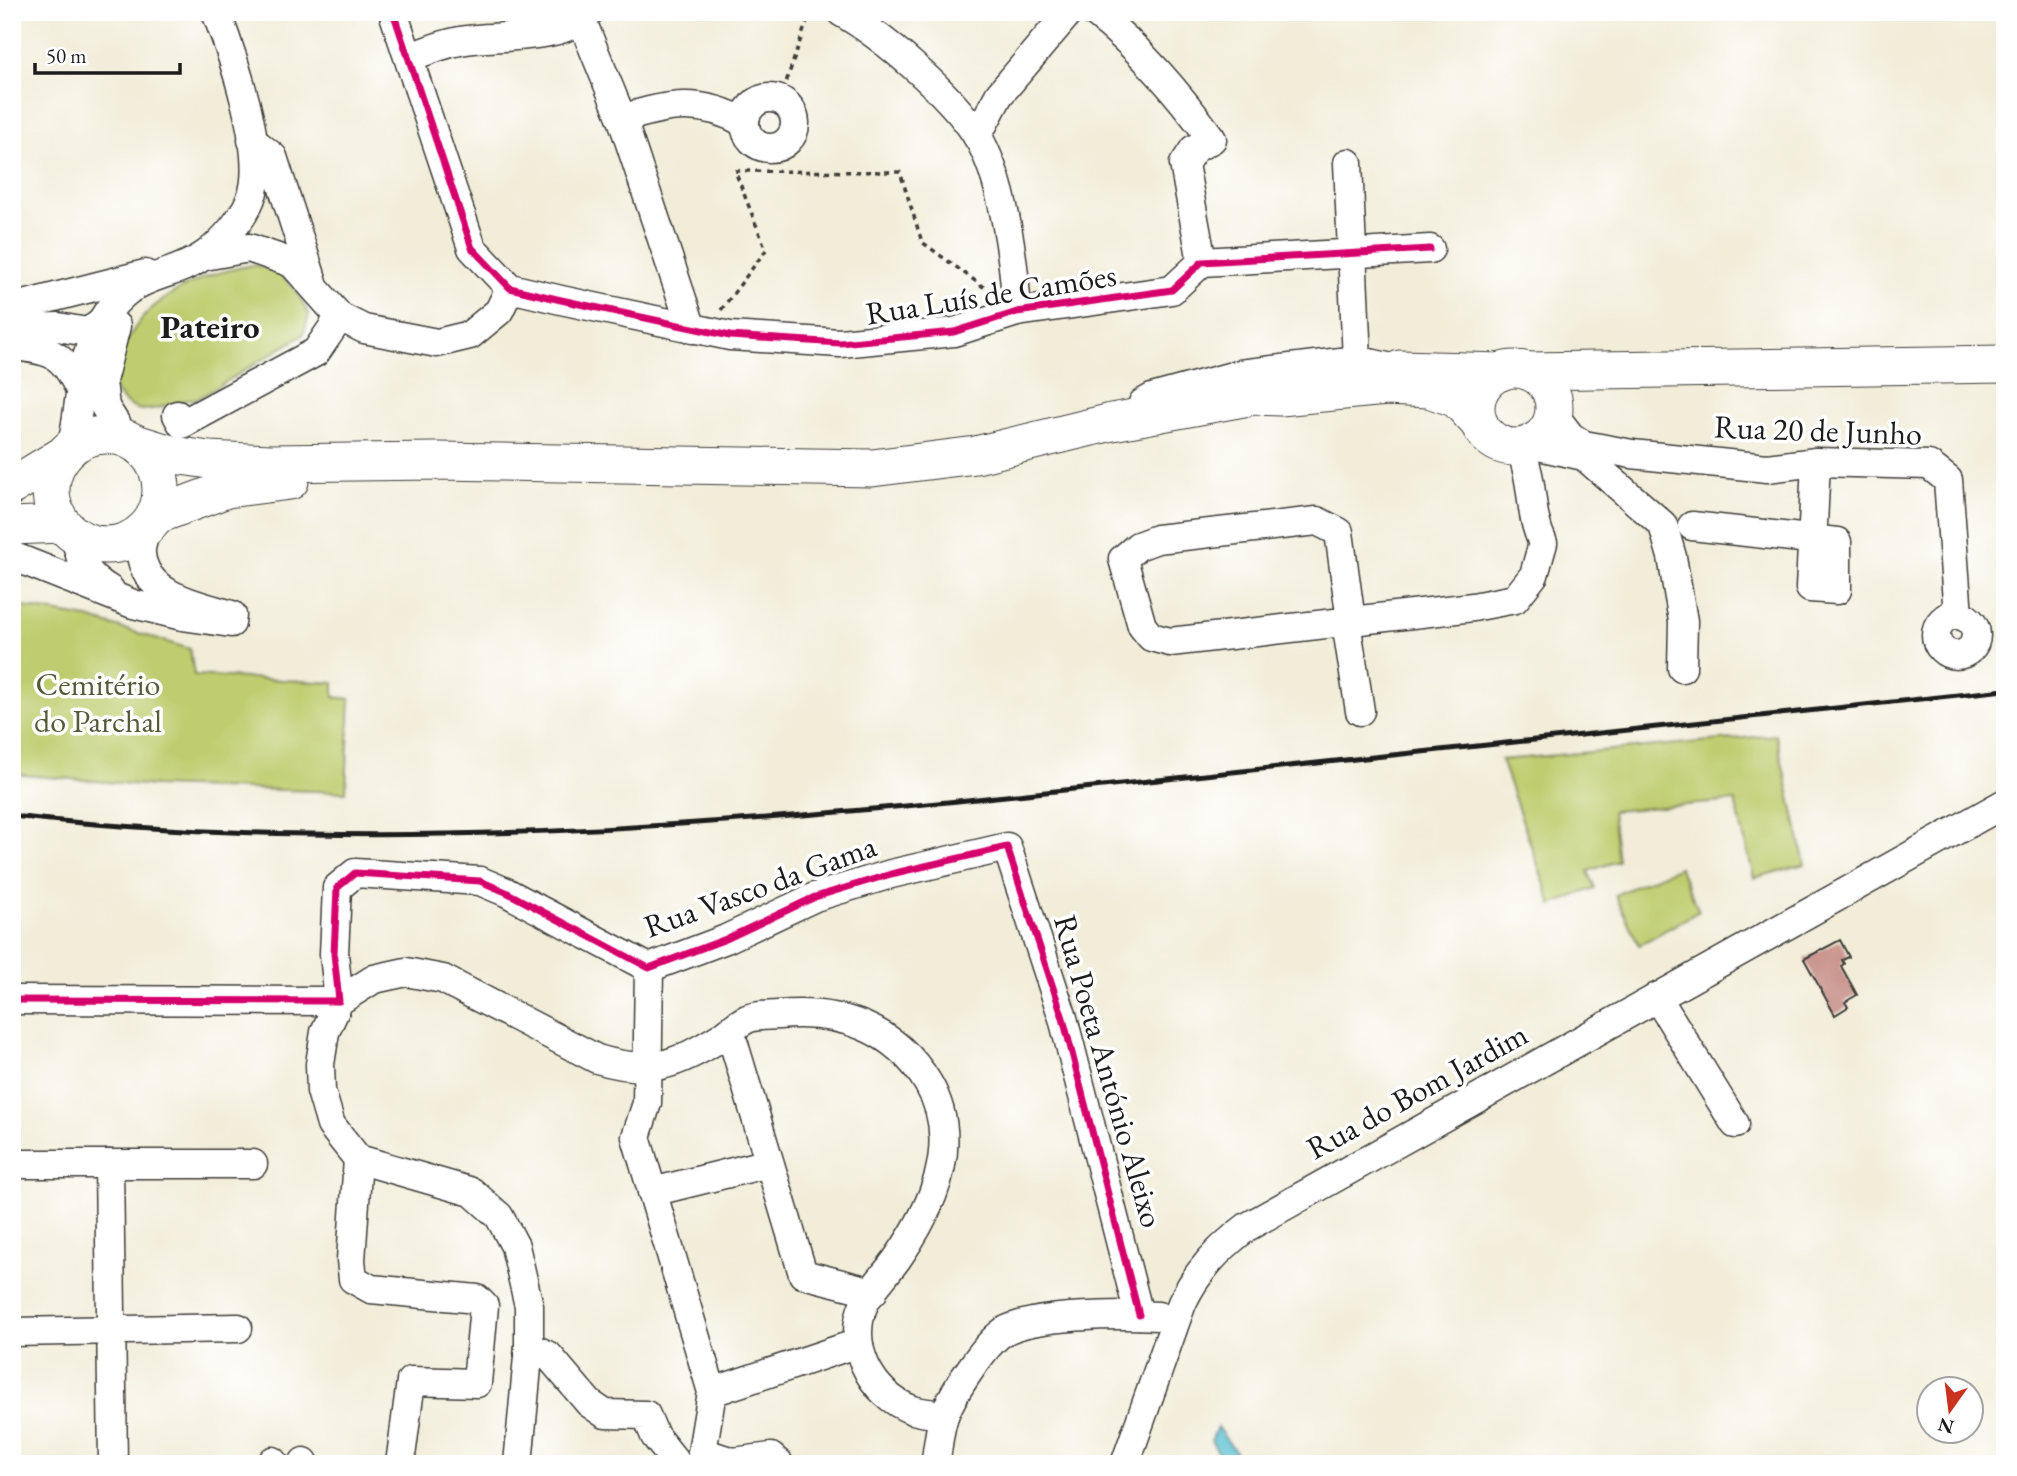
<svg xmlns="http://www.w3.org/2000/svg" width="2017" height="1476" viewBox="0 0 2017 1476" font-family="'EB Garamond',serif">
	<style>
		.green { fill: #bfcd6f; stroke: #6e7446; stroke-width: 2 }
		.water { fill: #50bacd; stroke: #366b74; stroke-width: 2 }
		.building { fill: #ca968f }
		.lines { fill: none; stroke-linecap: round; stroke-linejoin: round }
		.minor-casing { stroke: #3c3b38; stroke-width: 31 }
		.major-casing { stroke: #3c3b38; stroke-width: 39 }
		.path { stroke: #3c3b38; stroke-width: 3.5; stroke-dasharray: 5 5; stroke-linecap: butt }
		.minor { stroke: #fff; stroke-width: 28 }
		.major { stroke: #fff; stroke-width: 37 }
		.rail { stroke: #1c1c1c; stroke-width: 5 }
		.cycleway-casing { stroke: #fff; stroke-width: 11 }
		.cycleway { stroke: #d6006c; stroke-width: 7 }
		.labels { text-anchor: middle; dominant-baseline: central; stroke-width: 7; stroke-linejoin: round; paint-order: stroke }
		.street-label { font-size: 32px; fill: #1c1c1c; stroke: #fff }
		.park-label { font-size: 32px; fill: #555a39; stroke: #fff }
		.neighbourhood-label { font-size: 33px; font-weight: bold; fill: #1c1c1c; stroke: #fff }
	</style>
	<rect width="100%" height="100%" fill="#fff"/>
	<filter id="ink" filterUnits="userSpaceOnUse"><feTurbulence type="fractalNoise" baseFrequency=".0143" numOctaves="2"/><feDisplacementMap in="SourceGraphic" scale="14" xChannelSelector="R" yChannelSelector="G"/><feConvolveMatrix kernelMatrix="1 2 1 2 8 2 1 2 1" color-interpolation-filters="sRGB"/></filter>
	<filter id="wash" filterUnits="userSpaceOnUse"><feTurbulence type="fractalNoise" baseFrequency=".00686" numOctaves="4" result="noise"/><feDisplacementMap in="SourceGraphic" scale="28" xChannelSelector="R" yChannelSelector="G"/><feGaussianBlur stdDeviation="1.57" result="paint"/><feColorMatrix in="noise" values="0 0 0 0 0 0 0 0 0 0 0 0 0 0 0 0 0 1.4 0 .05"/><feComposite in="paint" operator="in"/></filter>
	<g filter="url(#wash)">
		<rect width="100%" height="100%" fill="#f2edd9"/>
		<g class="green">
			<path d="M254,265C284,270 296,288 309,315L303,335L199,398C162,401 135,430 112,384C118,363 124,342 137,325C162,290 213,271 254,265Z"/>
			<path d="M12,605L88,618L190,649L194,675L334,683V697L350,699L346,792L155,786L12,774Z"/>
			<path d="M1776,735L1805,864L1754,878L1735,801L1612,811L1618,861L1588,871L1595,888L1552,905L1501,760Z"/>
			<path d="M1679,867L1699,911L1639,945L1615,895Z"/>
		</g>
		<path class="water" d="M1217,1427L1245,1464H1226L1211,1441Z"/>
		<g id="blocks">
			<path class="building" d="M1840,940L1849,957L1842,960L1844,964L1841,966L1857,995L1845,1002L1848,1007L1835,1015L1804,959Z"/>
		</g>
	</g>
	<g filter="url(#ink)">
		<use href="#blocks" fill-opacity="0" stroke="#3c3b38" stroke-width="2"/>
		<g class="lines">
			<g class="minor-casing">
				<g id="minor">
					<path d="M393,12L472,248L510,288L561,300L730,336L840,343L954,332L1017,312L1172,290L1202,262L1430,249"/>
					<path d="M841,12C883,36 950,94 976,134C1004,178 1014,261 1017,312"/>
					<path d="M1094,12C1141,49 1177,92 1212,139L1194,149L1184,164L1202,262"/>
					<path d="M582,21L622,119L692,329"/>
					<path d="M409,58C425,51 443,44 460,41C497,34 563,42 589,12"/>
					<circle cx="770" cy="123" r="25"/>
					<path d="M622,119C667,104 702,98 745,123"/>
					<path d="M977,136L999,95L1069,12"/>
					<path d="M252,140L273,157L313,282"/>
					<path d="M1348,163L1357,360"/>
					<path d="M204,256L249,248L292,263L340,317L364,329L437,343L470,335L499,311L510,288"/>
					<path d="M12,308L145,274"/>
					<path d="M116,326L102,381L105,407L125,438"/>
					<path d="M12,329L58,327L87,332L107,320"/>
					<path d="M12,346C50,350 62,352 79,388"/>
					<path d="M1143,403L1152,398L1240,374L1357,360L1396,369"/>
					<path d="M177,415L182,424L316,352L340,317"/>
					<path d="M1554,415L1571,437L1584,445L1632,454L1767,468L1816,462L1929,465L1948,480L1958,615"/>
					<path d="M1530,444L1584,456L1663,525L1672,557L1683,621L1682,668"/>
					<path d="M72,446C82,399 79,351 109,310C138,271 171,279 205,255C223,242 243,219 251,198C268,156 232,53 216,12"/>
					<path d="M1692,526L1837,542V590L1810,588L1816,462"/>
					<path d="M76,537C80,564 87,576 110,590"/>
					<path d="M12,556L133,604L182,616L231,623L232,615C200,605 145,597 141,554C140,546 145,535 147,527"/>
					<circle cx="1956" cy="635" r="20"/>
					<path d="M1351,621L1339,532L1317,521L1157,539L1138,546L1123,559L1142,626L1151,637L1170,642L1473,607L1515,599L1534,575L1543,543C1528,512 1535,486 1522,454L1503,445"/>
					<path d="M1346,622L1360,711"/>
					<path d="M649,968L647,1103L636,1137L712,1392L702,1452"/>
					<path d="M1657,997L1735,1124"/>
					<path d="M12,1000L339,1001L334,954L337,888L355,873L480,881L506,892L649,968L726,939L815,897L891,874L1007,847L1063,1018L1139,1315"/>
					<path d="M730,1031L803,1274L873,1292"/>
					<path d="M358,1159L351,1260L353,1279L371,1289L477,1299L484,1306L477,1383L411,1381L400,1464"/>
					<path d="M12,1164H253"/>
					<path d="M109,1164L113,1464"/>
					<path d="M652,1192L769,1163"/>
					<path d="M12,1332L238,1328"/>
					<path d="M529,1346L549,1356L589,1403L605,1414L646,1415L655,1436L675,1461"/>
					<path d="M712,1392L858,1343"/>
					<path d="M702,1452L733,1462L771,1457L779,1464"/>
					<path d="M273,1464V1461"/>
					<path d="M304,1464V1462"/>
					<path d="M518,1464L529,1346V1306L515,1246L499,1216L472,1192L358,1159L331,1125L321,1091L320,1064L325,1032L339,1001L374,979L406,972L443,979L597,1059C651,1075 674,1066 721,1037C729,1032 738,1023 747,1019C755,1015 769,1016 778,1015C840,1009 895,1028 928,1083C963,1143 933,1208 897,1259C887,1273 873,1287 865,1302C845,1343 870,1395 913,1410C923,1413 934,1414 944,1415"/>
					<path d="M935,1464C938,1449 939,1430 944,1416C952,1394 984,1345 1003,1332C1032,1314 1122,1314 1158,1316"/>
					<path d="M1125,1464L1182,1303C1197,1271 1218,1249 1247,1227L2005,803"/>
				</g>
			</g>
			<g class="major-casing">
				<g id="major">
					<path d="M1400,369L1501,372"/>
					<circle cx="1515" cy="408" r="39"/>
					<path d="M1527,371L2005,364"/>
					<circle cx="106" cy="490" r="55"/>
					<path d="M135,443L174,455L209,460L270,463L437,461L872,468L976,455L1112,422L1254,396L1280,397L1386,387L1429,389L1457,399L1479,423"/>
					<path d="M12,486L60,457"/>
					<path d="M155,516L227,489L290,481"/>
					<path d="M12,526L62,524"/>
				</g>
			</g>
			<g class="path">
				<path d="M780,100L810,12"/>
				<path d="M721,310L766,250L735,171L900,172L922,242L993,294"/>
			</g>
			<use href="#minor" class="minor"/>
			<use href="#major" class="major"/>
			<path class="rail" d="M12,816C407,860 802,819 1195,776C1465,746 1735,718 2005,690"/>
			<g class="cycleway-casing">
				<g id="cycleway">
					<path d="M393,12L472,248L510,288L561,300L730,336L840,343L954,332L1017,312L1172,290L1202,262L1430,249"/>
					<path d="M12,1000L339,1001L334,954L337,888L355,873L480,881L506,892L649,968L726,939L815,897L891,874L1007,847L1063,1018L1139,1315"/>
				</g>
			</g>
			<use href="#cycleway" class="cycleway"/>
		</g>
	</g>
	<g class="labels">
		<g class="street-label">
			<text transform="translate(991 294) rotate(-9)">Rua Luís de Camões</text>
			<text transform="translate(1818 430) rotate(2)">Rua 20 de Junho</text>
			<text transform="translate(760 886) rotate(-20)">Rua Vasco da Gama</text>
			<text transform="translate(1109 1071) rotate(74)">Rua Poeta António Aleixo</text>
			<text transform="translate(1417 1091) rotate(-29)">Rua do Bom Jardim</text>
		</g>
		<g class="park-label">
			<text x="98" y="684">Cemitério<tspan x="98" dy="37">do Parchal</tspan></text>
		</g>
		<g class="neighbourhood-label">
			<text x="210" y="326">Pateiro</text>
		</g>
	</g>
	<rect width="2017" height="1476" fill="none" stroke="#fff" stroke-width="42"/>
	<g transform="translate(1950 1410) rotate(194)"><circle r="33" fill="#ffffff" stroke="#a4a4a4" stroke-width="2"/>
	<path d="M0-5L12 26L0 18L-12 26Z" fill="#c8321e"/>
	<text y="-10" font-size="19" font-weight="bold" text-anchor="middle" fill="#1c1c1c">N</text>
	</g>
	<path d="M35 63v10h145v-10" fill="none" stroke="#1c1c1c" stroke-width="3.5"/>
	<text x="46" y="63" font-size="21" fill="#1c1c1c" stroke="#ffffff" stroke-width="5" paint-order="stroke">50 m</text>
</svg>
